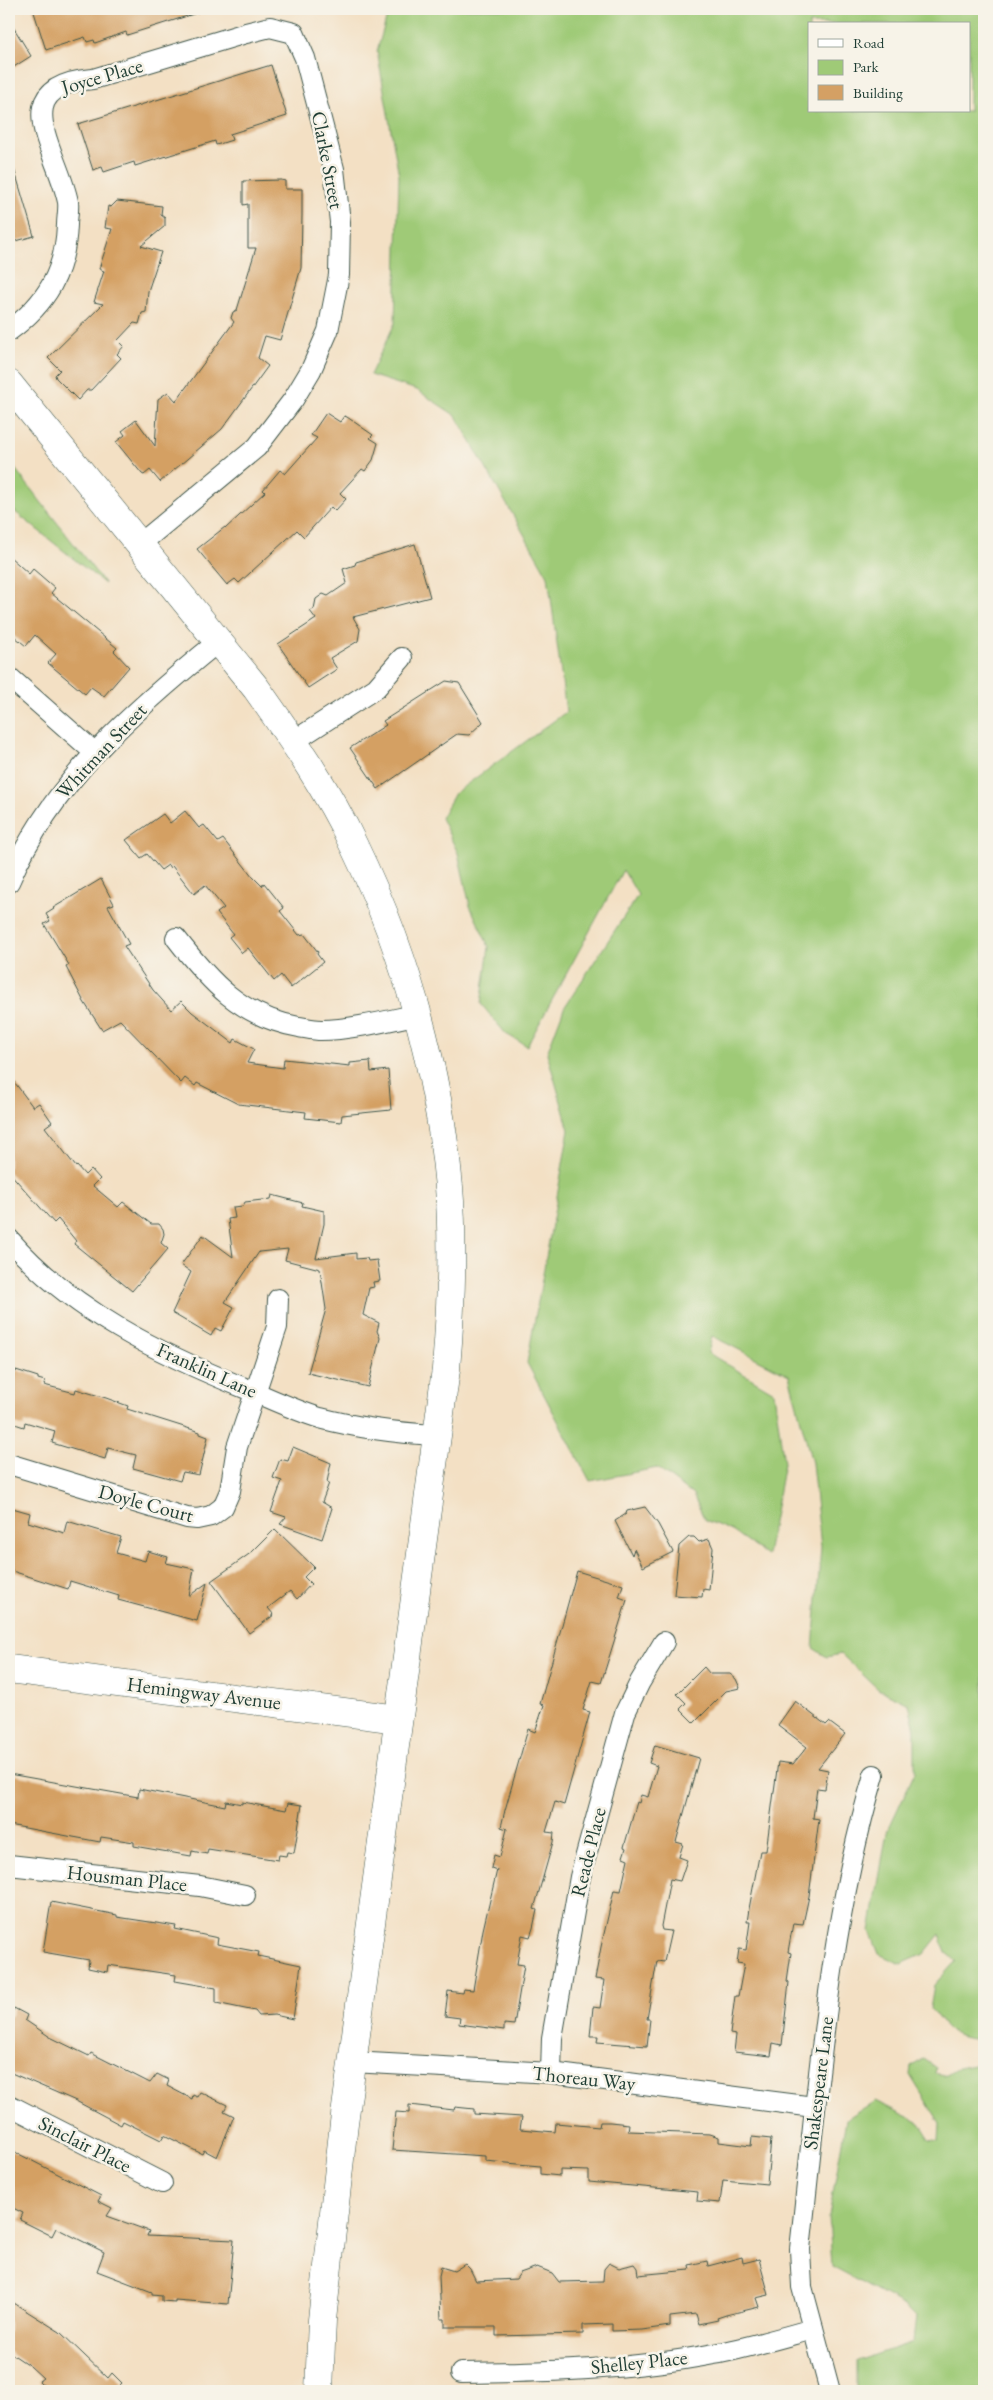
<svg xmlns="http://www.w3.org/2000/svg" width="993" height="2400" viewBox="0 0 993 2400" font-family="'EB Garamond',serif">
	<style>
		.green { fill: #9fca77; stroke: #5f8456; fill-rule: evenodd }
		.building { fill: #d4a064 }
		.lines { fill: none; stroke-linecap: round; stroke-linejoin: round }
		.minor-casing { stroke: #3f554a; stroke-width: 22 }
		.secondary-casing { stroke: #3f554a; stroke-width: 29 }
		.minor { stroke: #fff; stroke-width: 20 }
		.secondary { stroke: #fff; stroke-width: 28 }
		.labels { text-anchor: middle; dominant-baseline: central; stroke-width: 5; stroke-linejoin: round; paint-order: stroke }
		.street-label { font-size: 20px; fill: #1f3d34; stroke: #f7f3e8 }
	</style>
	<rect width="100%" height="100%" fill="#f7f3e8"/>
	<filter id="ink" filterUnits="userSpaceOnUse"><feTurbulence type="fractalNoise" baseFrequency=".02" numOctaves="2"/><feDisplacementMap in="SourceGraphic" scale="10" xChannelSelector="R" yChannelSelector="G"/><feConvolveMatrix kernelMatrix="1 2 1 2 8 2 1 2 1" color-interpolation-filters="sRGB"/></filter>
	<filter id="wash" filterUnits="userSpaceOnUse"><feTurbulence type="fractalNoise" baseFrequency=".0096" numOctaves="4" result="noise"/><feDisplacementMap in="SourceGraphic" scale="20" xChannelSelector="R" yChannelSelector="G"/><feGaussianBlur stdDeviation="1.12" result="paint"/><feColorMatrix in="noise" values="0 0 0 0 0 0 0 0 0 0 0 0 0 0 0 0 0 1.4 0 .05"/><feComposite in="paint" operator="in"/></filter>
	<g filter="url(#wash)">
		<rect width="100%" height="100%" fill="#f3e0c4"/>
		<g class="green">
			<path d="M389,9H984V2040C950,2038 950,2032 930,2008L934,1985L956,1961L946,1953L940,1934L924,1954L901,1964L879,1954L870,1931L887,1832L915,1772V1729L909,1704L878,1689L841,1654L827,1657L813,1648L821,1547L812,1463L789,1375L712,1336L708,1353L774,1392L784,1463L767,1555L732,1531L705,1520L693,1495L657,1468L590,1481L527,1363L569,1130L547,1053L564,1008L638,895L623,870L527,1046L506,1034L481,1004L489,947L470,906L458,853L441,818L455,793L566,712L548,576L456,416L417,390L370,375L395,323L399,176L377,51ZM809,24H969V111H809Z"/>
			<path d="M9,461L105,584L9,507Z"/>
			<path d="M923,2059L936,2068L935,2074L945,2076L958,2068L984,2063V2391H857V2361L913,2342L916,2317L906,2307L832,2267L829,2216L846,2119L875,2101L920,2123L930,2139L939,2141L940,2124L910,2075L911,2067Z"/>
		</g>
		<g id="blocks">
			<g class="building">
				<path d="M33,9H200V12L127,35L126,32L95,43L94,40L87,42L85,37L46,50Z"/>
				<path d="M9,20L31,56L9,70Z"/>
				<path d="M271,65L287,116L230,134L232,140L216,145L215,141L135,166L134,162L104,172L102,167L93,170L78,124Z"/>
				<path d="M13,165L34,236L9,243V166Z"/>
				<path d="M281,180L285,181V189H302V215L301,268L280,340L265,336L258,358L268,366L244,399L222,429L160,482L150,470L144,475L142,474L116,442L125,435L122,431L136,420L155,446L158,399L168,392L176,401L234,322L231,318L233,312L237,310L256,248H248V204L243,205V181Z"/>
				<path d="M117,201L162,206L161,215L165,218V226L141,246L161,252L148,291L146,312L142,313L139,324L134,323L118,340L124,346L117,354L121,358L91,390H87L78,400L56,378L55,375L60,370L48,358L103,304L94,302L104,271L99,269L112,229L105,228L108,206L111,207Z"/>
				<path d="M326,413L340,422L344,416L347,417L373,435L370,438L378,443L373,460L365,471L362,469L340,493L346,499L335,511L331,507L304,537L297,530L239,583L235,579L227,585L197,549L225,527L226,528L265,492L263,490L280,470L285,474L317,438L311,435Z"/>
				<path d="M415,544L430,597L353,617L360,629L358,641L330,658L337,669L308,688L278,644L316,619L310,611L314,609L316,599L323,594L328,596L347,583L343,569L355,565L356,562Z"/>
				<path d="M9,556L29,574L33,569L55,588L51,593L117,648L114,651L129,667L104,696L91,687L85,694L48,663L56,654L35,635L26,646L9,632Z"/>
				<path d="M446,681L459,683L483,722L469,735L457,734L378,789L350,748L386,725L383,721Z"/>
				<path d="M185,811L199,828L204,825L218,842L223,839L253,877L262,886L264,883L284,908L280,911L299,935L304,934L318,952L317,954L323,962L291,988L281,975L274,981L248,948L242,953L229,937L233,934L217,913L224,908L205,885L194,894L172,866L170,868L168,865L161,870L147,854L141,858L126,840L163,814L170,823Z"/>
				<path d="M101,879L114,904L108,906L129,944L124,946L153,990L171,1010L181,1001L192,1012L233,1043L235,1039L254,1049L247,1063L283,1068L284,1059L350,1066V1063L370,1061L371,1072L388,1070L391,1110L342,1115L341,1122L305,1118L306,1112L238,1104L197,1083L195,1086L185,1078L181,1083L120,1020L102,1030L84,1002L66,967L69,965L44,924L50,921L46,914L54,909L53,908Z"/>
				<path d="M9,1075L33,1107L39,1103L52,1122L45,1127L76,1167L77,1166L85,1175L91,1169L100,1179L93,1186L118,1207L123,1202L151,1224H159L163,1229L164,1234L161,1243L168,1249L132,1291L74,1244L76,1241L58,1219L54,1223L9,1172Z"/>
				<path d="M272,1195L303,1203L302,1206L324,1211V1224L316,1258L356,1253V1259L367,1258L368,1261L377,1260L380,1281L373,1282L374,1287L369,1288L363,1315L379,1323L377,1331L380,1338L368,1387L308,1373L326,1309L320,1269L285,1260L288,1249L259,1252L225,1302L234,1307L221,1331L215,1328L211,1336L172,1313L191,1272L181,1265L203,1235L233,1257L228,1219L235,1218L233,1207L243,1206L245,1202L271,1199Z"/>
				<path d="M16,1370L38,1377V1379L45,1381L44,1385L75,1393L76,1389L106,1398L128,1406L127,1409L200,1432V1434L208,1437L199,1475L183,1472L180,1481L133,1468L136,1455L108,1448L105,1459L52,1443L55,1431L25,1422L24,1427L9,1422V1385L13,1371L16,1372Z"/>
				<path d="M293,1447L331,1463L327,1482L329,1483L322,1502L332,1508L322,1539L280,1524L286,1517L271,1512L282,1481L273,1478L280,1459L288,1461Z"/>
				<path d="M9,1507L30,1513L28,1522L64,1533L67,1521L121,1537L116,1553L145,1561L148,1551L168,1557L166,1563L194,1569L189,1596L207,1583L197,1621L118,1600L119,1596L70,1581L68,1589L9,1570Z"/>
				<path d="M645,1507L658,1524L673,1552L643,1567L634,1549L632,1555L615,1521L626,1514L627,1511Z"/>
				<path d="M275,1529L314,1567L304,1577L311,1584L297,1599L290,1591L268,1608L274,1615L249,1633L211,1581L252,1552Z"/>
				<path d="M689,1537H694L699,1542L709,1539L713,1548L709,1590L703,1589L702,1597L674,1595L679,1546Z"/>
				<path d="M577,1571L623,1585L619,1597L627,1600L601,1683L592,1681L583,1710L590,1712L564,1805L555,1802L546,1832L554,1833L553,1842L534,1909L537,1910L533,1928L530,1937L522,1935L517,1964L524,1965L514,2025L504,2024V2030L459,2024L460,2018L445,2016L448,1991L462,1993L463,1989L473,1990L483,1930L497,1870L491,1868L494,1855L500,1857L507,1829L501,1827L505,1810L528,1729L535,1732L544,1705L540,1704Z"/>
				<path d="M704,1667L710,1674H730L736,1679L740,1688L726,1691L694,1723L680,1709L686,1703L677,1694Z"/>
				<path d="M795,1701L826,1725L829,1722L845,1734L818,1768L828,1770L825,1789L817,1788L813,1818L819,1819L809,1896L803,1924L793,1923L788,1952L791,1953L787,1981L789,1982L782,2045L773,2043L771,2056L734,2052L736,2035L730,2034L735,1996H738L744,1964L737,1963L739,1949L746,1950L750,1922H747L749,1909L760,1851H766L778,1762L793,1764L807,1747L778,1725Z"/>
				<path d="M655,1745L699,1758L676,1842L683,1844L679,1857L687,1860L680,1881L670,1879L661,1926L662,1930L671,1931L664,1962L657,1961L647,2019H650L647,2046L597,2042L598,2036H590L591,2027L593,2007L600,2008L604,1980L595,1979L601,1947L614,1890L621,1891L628,1859L623,1857L626,1848L624,1847L637,1802L639,1803L641,1795L648,1797L657,1766L649,1763Z"/>
				<path d="M9,1774L138,1797L139,1789L225,1806L226,1801L242,1804V1802L286,1810L288,1803L302,1805L294,1853L287,1852L286,1856L279,1855L278,1860L208,1849L207,1854L192,1851L191,1856L134,1846V1842L101,1837L100,1842L9,1825Z"/>
				<path d="M51,1902L117,1915V1917L176,1926L175,1929L218,1938L217,1944L259,1952L258,1956L301,1965L293,2019L274,2015L259,2016L255,2011L216,2003V1988L175,1981L176,1975L108,1965L107,1972L88,1968L89,1960L43,1952Z"/>
				<path d="M14,2008L27,2015L25,2020L50,2037L89,2056L91,2053L150,2083L157,2074L169,2080L167,2086L192,2099L193,2095L197,2097L200,2092L227,2105L224,2111L234,2116L217,2157L204,2150L202,2154L164,2135L161,2140L123,2121L121,2125L76,2101L9,2072V2019Z"/>
				<path d="M409,2105L454,2110L455,2107L474,2109V2114L522,2117L520,2129L555,2132L556,2123L599,2127L600,2122H610L629,2124L628,2131L710,2134L719,2137V2142L751,2146L752,2137L771,2139L767,2184L723,2180L720,2203L697,2201L698,2192L589,2182V2171L560,2170V2176L540,2174V2166L485,2161V2156L392,2150L396,2112L409,2113Z"/>
				<path d="M9,2149L101,2196L98,2201L112,2208L107,2216L149,2231L147,2236L234,2240L228,2304L175,2300V2302L162,2301V2296L152,2295V2292L97,2271L104,2252L56,2228L52,2236L20,2220L23,2213L9,2206Z"/>
				<path d="M742,2257L743,2263L759,2259L769,2295L756,2298L759,2307L726,2315L717,2318L718,2320L699,2324L696,2314L670,2317V2326L642,2330L612,2331V2324L583,2325V2334L496,2336V2327H445V2319H441L439,2276L441,2267L454,2271L465,2264L470,2269L476,2281L516,2279L520,2273L537,2267L552,2273L559,2282L603,2281L604,2269L609,2263L619,2268L634,2264L637,2268L638,2275L690,2270L689,2265L707,2261L708,2266Z"/>
				<path d="M9,2300L60,2332L108,2378L112,2373L122,2383L118,2387L122,2391H49L39,2381L43,2378L30,2366L9,2352Z"/>
			</g>
		</g>
	</g>
	<g filter="url(#ink)">
		<use href="#blocks" fill-opacity="0" stroke="#3f554a" stroke-width="1"/>
		<g class="lines">
			<g class="minor-casing">
				<g id="minor">
					<path d="M9,331C47,303 65,272 67,225C67,217 69,209 68,202C58,151 3,86 93,79L246,33L270,27L294,33L305,58L334,169L340,222L339,275L328,331L311,370L293,400L257,447L140,544"/>
					<path d="M9,677L94,752"/>
					<path d="M294,741L376,688L402,658"/>
					<path d="M9,882C52,781 135,709 219,641"/>
					<path d="M176,938C210,982 241,1017 299,1027C306,1028 314,1030 321,1030C351,1030 390,1020 419,1014"/>
					<path d="M9,1239C71,1311 160,1354 247,1389C271,1399 296,1411 320,1418C358,1428 398,1433 436,1435"/>
					<path d="M9,1464L187,1518L197,1519L211,1516L223,1507L230,1491L237,1447L277,1327L278,1299"/>
					<path d="M9,1865L200,1886L245,1895"/>
					<path d="M352,2062L551,2073L814,2107"/>
					<path d="M551,2073L552,2038L580,1877L625,1713L640,1682L664,1642"/>
					<path d="M9,2105L162,2183"/>
					<path d="M461,2373C545,2372 631,2370 714,2354C747,2348 780,2338 813,2329"/>
					<path d="M830,2391L802,2287L800,2249C818,2091 828,1929 874,1775"/>
				</g>
			</g>
			<g class="secondary-casing">
				<g id="secondary">
					<path d="M9,384L256,688C292,739 328,790 354,846C406,953 438,1068 449,1187C454,1247 451,1308 446,1369L344,2123L322,2320L319,2391"/>
					<path d="M9,1669L398,1719"/>
				</g>
			</g>
			<use href="#minor" class="minor"/>
			<use href="#secondary" class="secondary"/>
		</g>
	</g>
	<g class="labels">
		<g class="street-label">
			<text transform="translate(102 76) rotate(-16)">Joyce Place</text>
			<text transform="translate(328 160) rotate(79)">Clarke Street</text>
			<text transform="translate(101 751) rotate(-47)">Whitman Street</text>
			<text transform="translate(207 1370) rotate(24)">Franklin Lane</text>
			<text transform="translate(146 1503) rotate(15)">Doyle Court</text>
			<text transform="translate(204 1693) rotate(7)">Hemingway Avenue</text>
			<text transform="translate(588 1852) rotate(-76)">Reade Place</text>
			<text transform="translate(127 1878) rotate(6)">Housman Place</text>
			<text transform="translate(584 2078) rotate(6)">Thoreau Way</text>
			<text transform="translate(818 2083) rotate(-83)">Shakespeare Lane</text>
			<text transform="translate(85 2144) rotate(27)">Sinclair Place</text>
			<text transform="translate(639 2362) rotate(-6)">Shelley Place</text>
		</g>
	</g>
	<rect width="993" height="2400" fill="none" stroke="#f7f3e8" stroke-width="30"/>
	<rect x="808" y="22" width="162" height="90" fill="#f7f3e8" stroke="#a1aaa0"/>
	<rect x="818" y="39" width="25" height="8" fill="#ffffff" stroke="#a1aaa0"/>
	<text x="853" y="48" font-size="15" fill="#1f3d34">Road</text>
	<rect x="818" y="60" width="25" height="15" fill="#9fca77" stroke="#a1aaa0"/>
	<text x="853" y="72" font-size="15" fill="#1f3d34">Park</text>
	<rect x="818" y="85" width="25" height="15" fill="#d4a064" stroke="#a1aaa0"/>
	<text x="853" y="98" font-size="15" fill="#1f3d34">Building</text>
</svg>
